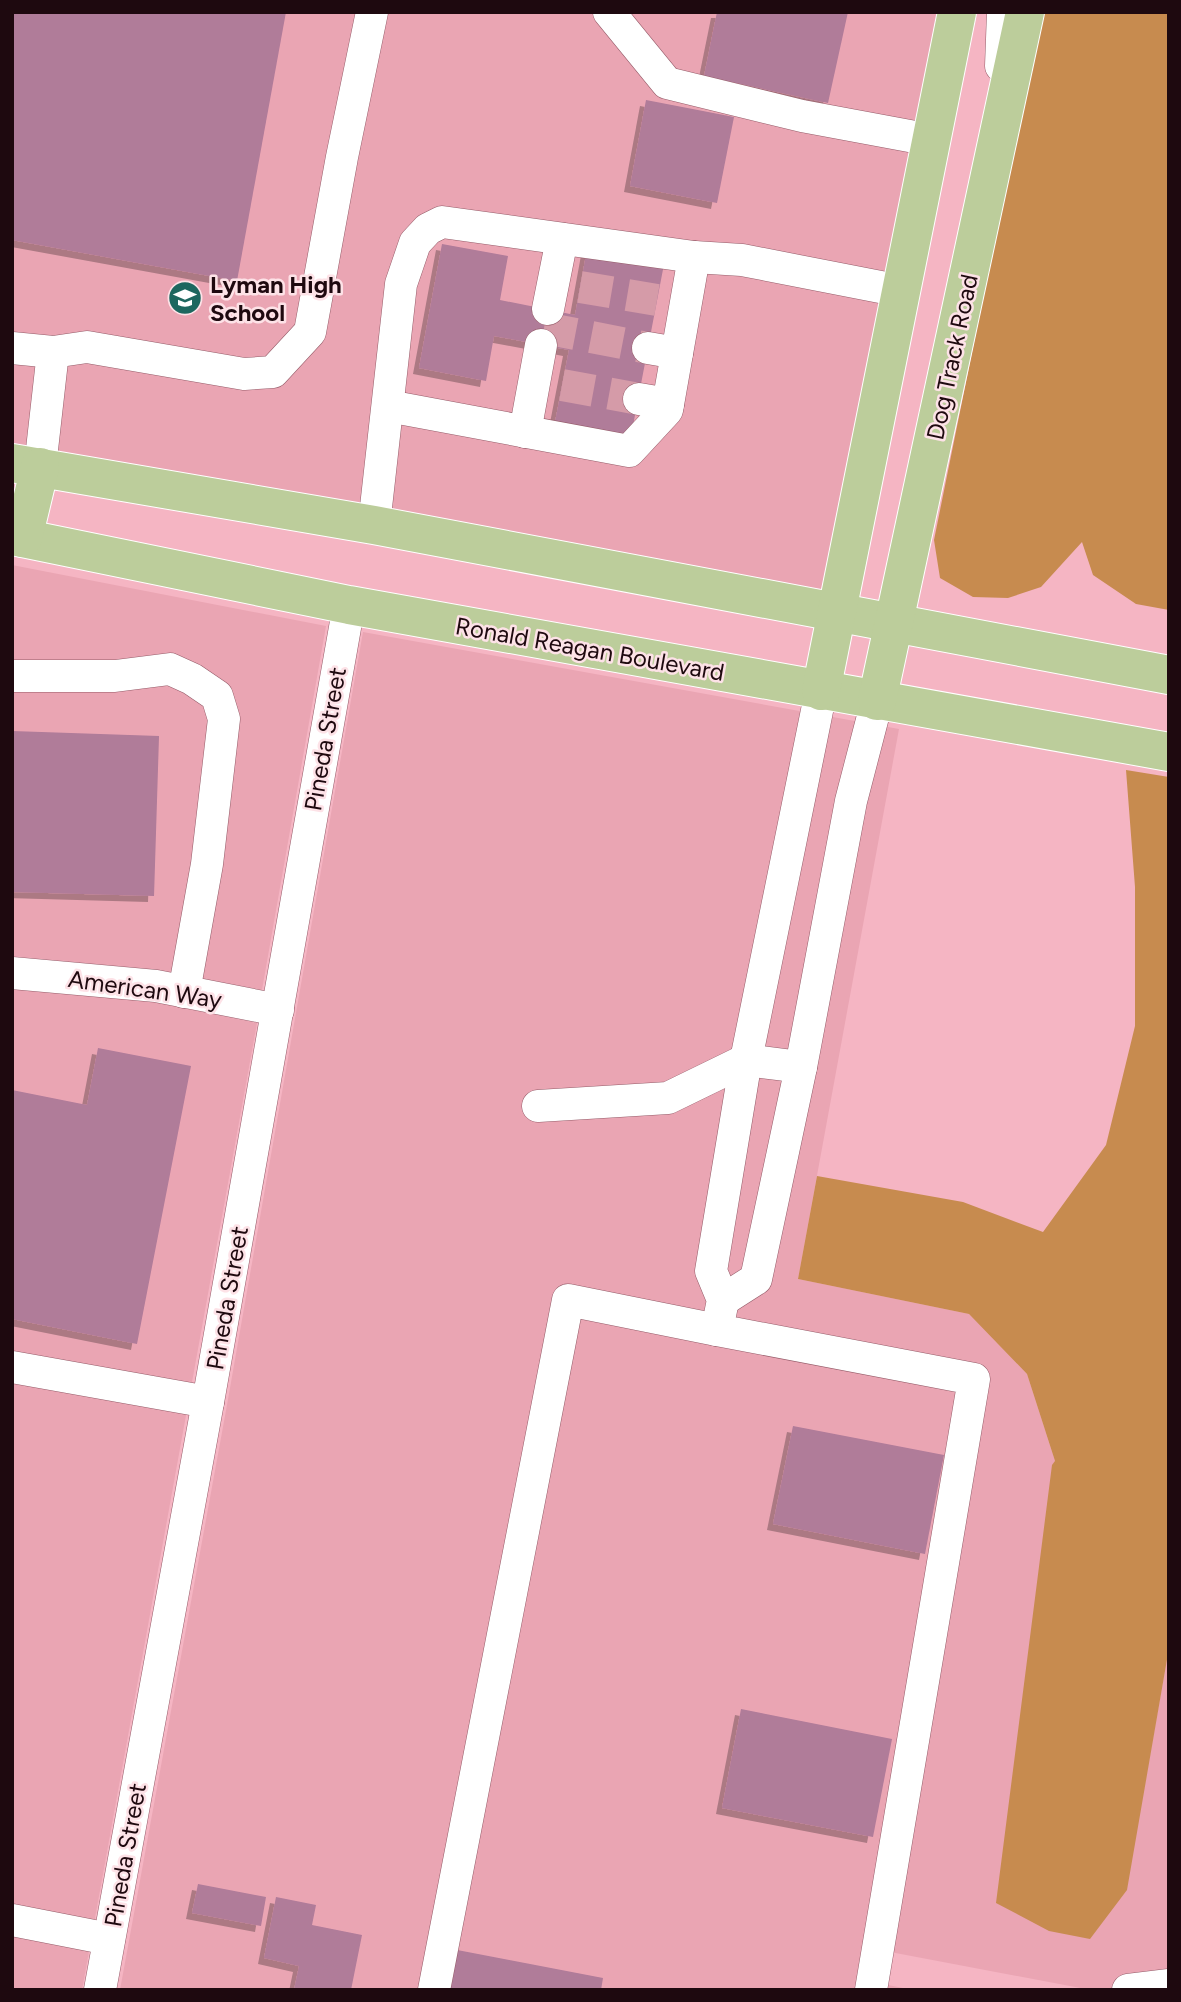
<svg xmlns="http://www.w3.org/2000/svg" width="1181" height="2002" viewBox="0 0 1181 2002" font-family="Figtree,sans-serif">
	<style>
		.built { fill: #eaa5b3 }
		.green { fill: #c78b4f }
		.building { fill: #b07b99; filter: url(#shadow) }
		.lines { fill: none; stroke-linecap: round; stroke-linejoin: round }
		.minor-tunnel { stroke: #d59ba8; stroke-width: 32; stroke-dasharray: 32 16; stroke-linecap: butt }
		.minor-casing { stroke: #955c69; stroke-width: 33 }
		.major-casing { stroke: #fff; stroke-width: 40 }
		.minor { stroke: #fff; stroke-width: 32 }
		.major { stroke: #bccd9b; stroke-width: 38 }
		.labels { text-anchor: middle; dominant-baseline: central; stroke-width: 5; stroke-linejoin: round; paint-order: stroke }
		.poi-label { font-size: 24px; font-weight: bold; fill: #1e090f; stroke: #fde2e7; text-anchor: start }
		.street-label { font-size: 24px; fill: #1e090f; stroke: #fde2e7 }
	</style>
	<defs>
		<filter id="shadow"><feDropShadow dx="-6" dy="6" stdDeviation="0" flood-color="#0004"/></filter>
	</defs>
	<rect width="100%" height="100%" fill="#f5b5c3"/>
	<g class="built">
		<path d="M12,12H957L836,612L12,463Z"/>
		<path d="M12,565L326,626L262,990L157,970L12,956Z"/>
		<path d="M363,632L899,729L798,1279L969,1314L1027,1374L1055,1461L1126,1890L1169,1648V1990H1091L885,1951L878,1983L913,1990H120L227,1405Z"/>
		<path d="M12,989L154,1002L257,1023L82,1990H12Z"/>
	</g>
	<g class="green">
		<path d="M1041,12H1169V610L1136,604L1093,575L1082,542L1041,587L1008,598L973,597L940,578L934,540Z"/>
		<path d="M1126,770L1169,777V1648L1127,1890L1090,1939L1049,1931L996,1903L1052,1465L1055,1461L1027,1374L969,1314L798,1279L817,1176L963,1202L1043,1232L1106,1145L1135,1026V887Z"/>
	</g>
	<g class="building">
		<path d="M12,12H286L237,281L12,240Z"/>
		<path d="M717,12H848L828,103L704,76Z"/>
		<path d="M646,100L734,117L717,203L630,186Z"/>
		<path d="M442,244L508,256L500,300L575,315L588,244L665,259L631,436L555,422L569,350L494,336L486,381L419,368Z"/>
		<path d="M12,731L159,736L154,896L12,892Z"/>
		<path d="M98,1048L191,1066L137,1344L12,1319V1090L87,1105Z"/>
		<path d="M793,1426L944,1455L925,1554L773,1524Z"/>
		<path d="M741,1709L892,1739L873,1837L722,1808Z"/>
		<path d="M198,1884L266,1897L261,1926L192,1913Z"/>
		<path d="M276,1897L316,1905L312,1925L362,1935L351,1990H294L299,1966L264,1958Z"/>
		<path d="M452,1949L603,1978L601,1990H444Z"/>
	</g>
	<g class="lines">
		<g class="minor-tunnel">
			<path d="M580,287L657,300"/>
			<path d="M544,328L648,348"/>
			<path d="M562,385L639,399"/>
		</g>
		<g class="minor-casing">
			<g id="minor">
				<path d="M609,12L667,83L802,116L931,140"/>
				<path d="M1001,66L1003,12"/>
				<path d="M548,309L562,239"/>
				<path d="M12,348L53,352L87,347L244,374L273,372L310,332L342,157L372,12"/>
				<path d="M648,348L677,353"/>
				<path d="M639,399L668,404"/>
				<path d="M388,406L629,451L667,410L694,257"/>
				<path d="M525,432L541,345"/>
				<path d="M40,467L53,352"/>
				<path d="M374,525L401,284L415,243L428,229L442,222L694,257L742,260L901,291"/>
				<path d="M12,676H115L170,669L192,679L217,696L224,719L207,864L184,992"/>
				<path d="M821,691L746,1060L711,1271L723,1300L717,1330L974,1379L871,1990"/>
				<path d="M12,973L156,986L278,1010"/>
				<path d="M538,1106L668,1098L746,1060L801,1067"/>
				<path d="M723,1300L756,1279L801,1067L851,801L877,701"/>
				<path d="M12,1367L208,1402"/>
				<path d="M12,1920L109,1939"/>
				<path d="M100,1990L208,1402L349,605"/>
				<path d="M434,1990L568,1300L717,1330"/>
				<path d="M1128,1990L1169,1985"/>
			</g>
		</g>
		<g class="major-casing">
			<g id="major">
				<path d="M12,463L374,525L1169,675"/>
				<path d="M12,536L349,605L1169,752"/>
				<path d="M23,538L40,467"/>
				<path d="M821,691L957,12"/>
				<path d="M877,701L1025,12"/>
			</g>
		</g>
		<use href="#minor" class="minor"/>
		<use href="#major" class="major"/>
	</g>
	<defs>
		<g id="school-disc" transform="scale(1.75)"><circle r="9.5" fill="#1d675f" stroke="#fde2e7"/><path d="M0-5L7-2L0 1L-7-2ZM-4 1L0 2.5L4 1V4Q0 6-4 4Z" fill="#fff"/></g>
	</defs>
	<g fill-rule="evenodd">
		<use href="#school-disc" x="185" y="298"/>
	</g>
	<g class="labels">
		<g class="poi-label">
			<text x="210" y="284">Lyman High<tspan x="210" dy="28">School</tspan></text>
		</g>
		<g class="street-label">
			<text transform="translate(952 357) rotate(-78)">Dog Track Road</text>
			<text transform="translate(590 649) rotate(10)">Ronald Reagan Boulevard</text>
			<text transform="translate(325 739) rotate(-80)">Pineda Street</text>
			<text transform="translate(145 989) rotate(8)">American Way</text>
			<text transform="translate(227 1298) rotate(-80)">Pineda Street</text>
			<text transform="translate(125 1855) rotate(-80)">Pineda Street</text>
		</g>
	</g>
	<rect width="1181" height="2002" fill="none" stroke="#1e090f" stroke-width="28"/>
</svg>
